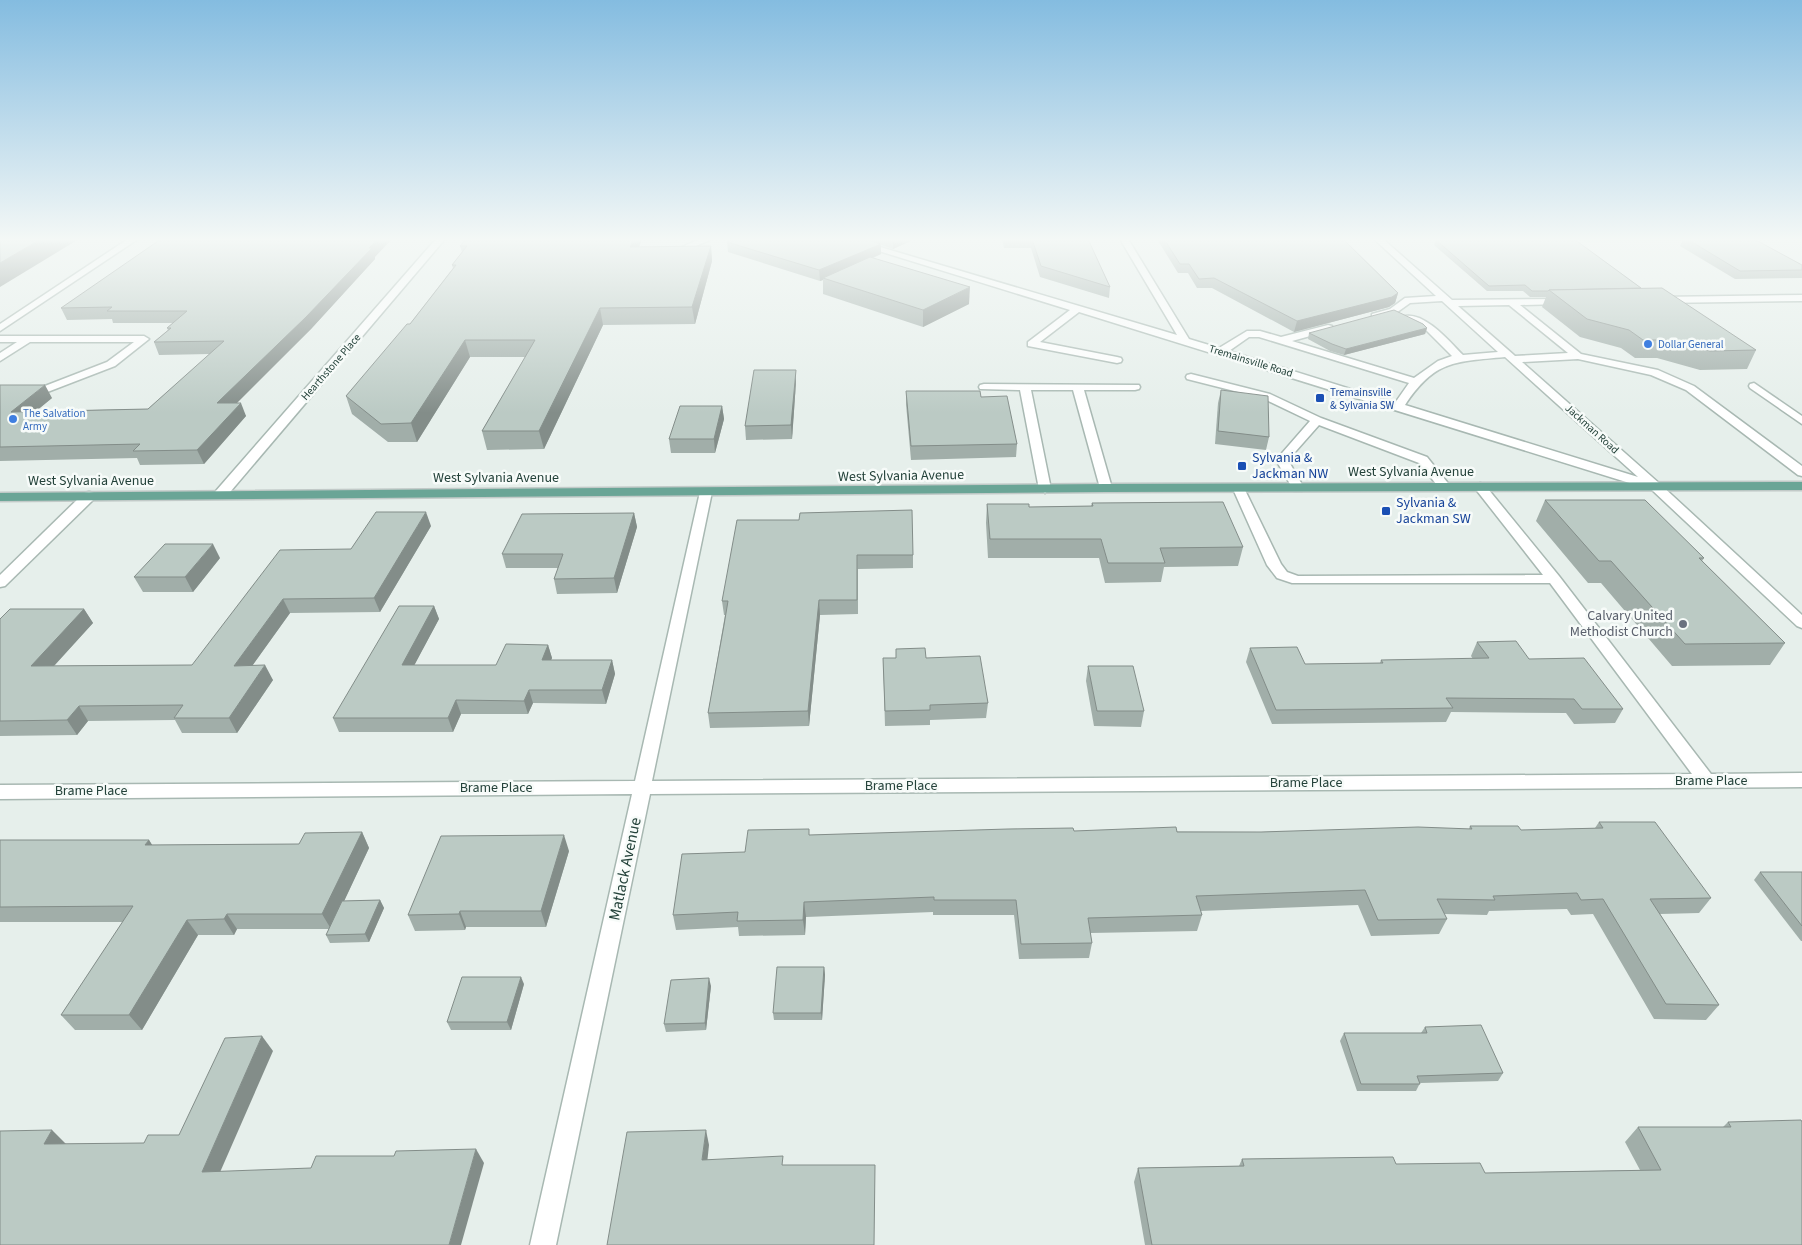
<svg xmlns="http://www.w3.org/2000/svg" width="1802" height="1245" viewBox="0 0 1802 1245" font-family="'Source Sans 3',sans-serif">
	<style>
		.green { fill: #bfe0c8 }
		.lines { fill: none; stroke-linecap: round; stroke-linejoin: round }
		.minor-casing { stroke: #a8b8b2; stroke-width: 3 }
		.major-casing { stroke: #c2cac8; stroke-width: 3 }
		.minor { fill: #fff; fill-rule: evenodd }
		.major { fill: #6aa596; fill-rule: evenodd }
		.wall { fill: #a1aea9 }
		.shaded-wall { fill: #838d89 }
		.building { fill: #bbcac4; stroke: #838d89 }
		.shop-dot { fill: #3f7fe0; stroke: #f7fbf9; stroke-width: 2 }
		.transit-dot { fill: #1a4fb4; stroke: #f7fbf9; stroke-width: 2 }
		.worship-dot { fill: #6b7280; stroke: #f7fbf9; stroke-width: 2 }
		.labels { text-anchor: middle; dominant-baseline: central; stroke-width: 5; stroke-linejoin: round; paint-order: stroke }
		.far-shop-label { font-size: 11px; fill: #366cbe; stroke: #f7fbf9; text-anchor: start }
		.far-street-label { font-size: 11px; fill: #24423a; stroke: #f7fbf9 }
		.far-transit-label { font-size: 11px; fill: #164399; stroke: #f7fbf9; text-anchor: start }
		.transit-label { font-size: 14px; fill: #164399; stroke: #f7fbf9; text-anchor: start }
		.street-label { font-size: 14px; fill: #24423a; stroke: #f7fbf9 }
		.worship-label { font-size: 14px; fill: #5b616d; stroke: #f7fbf9; text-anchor: end }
		.near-street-label { font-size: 16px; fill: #24423a; stroke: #f7fbf9 }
	</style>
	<rect width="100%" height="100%" fill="#e6efeb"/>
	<path class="green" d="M1580,239H1786L1787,240L1584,242Z"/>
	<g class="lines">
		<g class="minor-casing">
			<g id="minor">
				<path d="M128,239H138L0,331V324Z"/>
				<path d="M436,239H445L225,498H215L214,495L215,492Z"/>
				<path d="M700,239H712L689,249L682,247Z"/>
				<path d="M840,239H853L1177,335L1120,239H1128L1189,339L1219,348L1247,331H1260L1281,337L1328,325L1332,326V330L1292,341L1414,378L1438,361L1452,356L1426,330L1405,320V316C1425,312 1450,342 1463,355L1498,352L1442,301L1410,303L1396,313L1375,319L1372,318V314L1390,309L1405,298L1436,296L1374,239H1383L1452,300L1566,299L1568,301L1563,304L1520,305L1581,354L1658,370L1694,386L1802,466V476L1798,475L1686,390L1651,375L1578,359L1522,362L1660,484L1802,615V628L1797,626L1652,490L1079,312L1040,342L1117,357L1121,358L1122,360L1121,362L1117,363L1028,346V342L1070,310ZM1509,305L1568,353L1515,356L1458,306ZM1249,337H1259L1409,383L1395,403L1229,351ZM1505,357L1638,477L1405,405C1435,360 1454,362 1505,357Z"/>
				<path d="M1802,295V301L1661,303L1656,300L1661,297Z"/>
				<path d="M0,336H144L149,339L115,366L37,396L0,397V391H32L107,362L134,342H30L0,361V353L17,342H0Z"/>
				<path d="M1191,374L1270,394L1321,418L1427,457L1451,487L1449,490H1441L1419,463L1319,425L1288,460L1304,488L1302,491H1294L1276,460L1310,421L1262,398L1187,379L1186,377L1187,375Z"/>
				<path d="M1754,383L1802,416V424L1750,388L1749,386L1750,384Z"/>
				<path d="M984,384L1139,385L1140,387L1139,389L1135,390H1084L1112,488L1110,491H1102L1100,488L1073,390H1031L1051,489L1045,493L1039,489L1020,390L980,389L979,387L980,385Z"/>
				<path d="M1480,483L1484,484L1559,576L1711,774L1802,773V787L650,794L556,1245H530L632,794L0,799V785L635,781L700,492L706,488L712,492L652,781L1692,774L1550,583H1292L1277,578L1267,565L1233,489L1235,486H1243L1281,564L1287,572L1298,576L1543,575L1474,487Z"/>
				<path d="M89,492L94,493L95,496L94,499L5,586L0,587V575L84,493Z"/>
			</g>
		</g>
		<g class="major-casing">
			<path id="major" d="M1802,482V490L1106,492L0,501V493L1106,484Z"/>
		</g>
		<use href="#minor" class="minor"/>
		<use href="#major" class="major"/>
	</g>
	<g class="wall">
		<path d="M466,239H642L639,247L711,246L712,261L695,324L603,325L544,449L487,450L482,431L525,357H470L417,442H388L352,414L346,396L410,324L453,268L452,265L462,252L460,246Z"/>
		<path d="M733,239H915L893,249L881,245V254L873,258L969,304L923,327L823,294V280L820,281L728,252L727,242Z"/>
		<path d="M1002,239H1088L1110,287L1109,298L1040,277L1031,248H1004Z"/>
		<path d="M1157,239H1343L1398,293L1395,303L1389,307L1294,332L1212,288H1197L1188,273H1178Z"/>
		<path d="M1438,239H1574L1641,288L1756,350L1747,369L1700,370L1657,358H1635L1621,348L1580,337L1542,307L1546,297H1530L1523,291H1487L1434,245L1436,240H1439Z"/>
		<path d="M1683,239H1754L1802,265V278L1735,279L1680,246Z"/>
		<path d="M375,257V259L311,329L236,403L246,416L204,464L140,465L137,458L0,461V385L52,398L36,411L148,409L210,354L159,355L154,342L168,330L167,328L173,323H113L112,319L67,320L61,308Z"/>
		<path d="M1427,328L1425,334L1344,355L1330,351L1308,339L1309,333Z"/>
		<path d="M796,382L792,439L746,440L745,426Z"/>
		<path d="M1221,390L1269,437L1266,450L1215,444L1218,403Z"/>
		<path d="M906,391L981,397L1017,444L1016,457L911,460L906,404Z"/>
		<path d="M722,406L724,419L715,453H671L669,439Z"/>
		<path d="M1545,500L1704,558L1702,561L1785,643L1770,665L1672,666L1601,583H1588L1536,521Z"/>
		<path d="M1092,503L1243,547L1238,566L1164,567L1161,582L1105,583L1099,558H988L986,523L987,504L1029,507L1091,506Z"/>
		<path d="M634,513L637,527L617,593L557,594L554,579L558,568H506L502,554Z"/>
		<path d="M799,520L913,555V568L858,569V614L820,615L809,726L710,728L708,713L725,615H724L722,601Z"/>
		<path d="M431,526L380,612L290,613L252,666L273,680L237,733H182L175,720L88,721L77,735L0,736V619L84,609L93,623L54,666L192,665L351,549Z"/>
		<path d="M220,558L193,592H143L134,577Z"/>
		<path d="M434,606L439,619L414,665H496L548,645L552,658L551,660H612L615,674L606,704L533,703L528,714H461L453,732H339L333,718Z"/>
		<path d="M1477,642L1529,659L1623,709L1615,723L1574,724L1566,713L1451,712L1446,722L1272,724L1246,662L1250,648L1305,664L1380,663L1381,660L1473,659L1471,656Z"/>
		<path d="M896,649L926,658L988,703L986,718L930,720V725L885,726L883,658H896Z"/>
		<path d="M1088,666L1144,711L1141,727L1094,726L1086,681Z"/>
		<path d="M1599,822L1711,898L1699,913L1660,914L1719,1005L1706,1020L1654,1019L1593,914L1571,915L1567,909L1489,911L1487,915L1444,914L1447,919L1439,934L1371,936L1358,905L1200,911L1202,915L1197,931L1090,933L1092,943L1089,958L1019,959L1014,915H933V912L806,917L805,935L739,936L738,927L676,930L673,915L745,852L809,835L1074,831L1261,832L1469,829L1470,826L1521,830L1595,828Z"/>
		<path d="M362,832L369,848L344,901L380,900L384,908L369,942L330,943L326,935L329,929H237L234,935H198L142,1030H75L61,1015L123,922H0V840H149L152,845L299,844Z"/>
		<path d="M569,851L546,927H466L465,930L415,931L408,915Z"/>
		<path d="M1760,872H1802V941H1801L1754,880Z"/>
		<path d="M824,967L825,975L822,1020H774L773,1013Z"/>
		<path d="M524,984L511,1030H451L447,1022Z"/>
		<path d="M711,986L706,1030L666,1032L664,1024Z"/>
		<path d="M1425,1027L1503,1073L1498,1081L1420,1083L1416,1091H1357L1340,1041L1344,1033H1421Z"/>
		<path d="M1728,1122L1802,1245H1145L1134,1182L1138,1168L1239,1166L1242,1159L1396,1164L1485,1173L1640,1170L1625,1142L1638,1127H1723Z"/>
	</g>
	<g class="shaded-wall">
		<path d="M41,239H79L0,287V263Z"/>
		<path d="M378,239H392L375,257V259L311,329L223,417L217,403Z"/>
		<path d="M634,239H642L633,262L630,247Z"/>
		<path d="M893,239H915L893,249Z"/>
		<path d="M881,244V254L825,278H823V280L820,281L819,270Z"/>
		<path d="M711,246L712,261L695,324L692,307Z"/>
		<path d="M970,287L969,304L923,327V310Z"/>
		<path d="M1398,293L1395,303L1389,307L1294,332L1297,321Z"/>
		<path d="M600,308L603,325L544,449L539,431Z"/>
		<path d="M1427,328L1425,334L1344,355L1346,349Z"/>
		<path d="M465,340L470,357L417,442L411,423Z"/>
		<path d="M796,370V382L792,439L791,425Z"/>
		<path d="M45,385L52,398L19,425L11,412Z"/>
		<path d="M241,403L246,416L204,464L197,450Z"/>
		<path d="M722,406L724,419L715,453L714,439Z"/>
		<path d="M426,512L431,526L380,612L374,598Z"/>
		<path d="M634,513L637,527L617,593L614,578Z"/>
		<path d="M213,544L220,558L193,592L185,577Z"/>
		<path d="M283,599L290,613L242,680L234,666Z"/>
		<path d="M819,600L820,615L809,726L808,711Z"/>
		<path d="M434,606L439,619L407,679L402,665Z"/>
		<path d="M84,609L93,623L41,680L31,666Z"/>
		<path d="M548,645L552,658L545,673L542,660Z"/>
		<path d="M612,660L615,674L606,704L602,690Z"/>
		<path d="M265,665L273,680L237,733L229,718Z"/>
		<path d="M529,690L533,703L528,714L524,701Z"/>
		<path d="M456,700L461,714L453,732L448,718Z"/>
		<path d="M79,706L88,721L77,735L67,720Z"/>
		<path d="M362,832L369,848L331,929L322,914Z"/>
		<path d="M564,835L569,851L546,927L541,911Z"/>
		<path d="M149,840L159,856L145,845Z"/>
		<path d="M380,900L384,908L369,942L365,934Z"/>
		<path d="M804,902L806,917L805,935L803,920Z"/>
		<path d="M460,911L466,927L465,930L459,914Z"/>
		<path d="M227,914L237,929L234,935L224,919Z"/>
		<path d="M187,920L198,935L142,1030L129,1015Z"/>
		<path d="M824,967L825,975L822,1020L821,1013Z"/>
		<path d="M521,977L524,984L511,1030L507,1022Z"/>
		<path d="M709,978L711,986L706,1030L705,1023Z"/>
		<path d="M262,1036L273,1051L214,1186L202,1172Z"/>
		<path d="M52,1130L67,1145L44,1144Z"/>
		<path d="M706,1130L709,1145L706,1174L702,1160Z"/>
		<path d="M476,1149L484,1163L461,1245H449Z"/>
	</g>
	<g class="building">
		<path d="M0,239H41L0,263Z"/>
		<path d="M161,239H378L369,248H372L306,317L217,403H241L197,450L133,451L140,444L0,447V385H45L11,412L148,409L224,341L154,342L171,328H167L187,311H107L112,307L61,308Z"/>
		<path d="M466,239H634L630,247L711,246L692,307L600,308L539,431H482L535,340H465L411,423L381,424L346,396L407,324H410L456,265H452L467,246H460Z"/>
		<path d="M733,239H866L881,244L819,270L727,242Z"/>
		<path d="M1032,239H1088L1110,287L1041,266Z"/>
		<path d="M1164,239H1343L1398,293L1392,297L1297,321L1214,278L1199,279L1189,264H1180Z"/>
		<path d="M1446,239H1574L1641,288L1549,290L1548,291H1532L1525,285L1489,286L1436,240Z"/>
		<path d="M1687,239H1754L1802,265V270L1740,271Z"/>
		<path d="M870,257L970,287L923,310L823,278Z"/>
		<path d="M1662,288L1756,350L1710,351L1666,340H1643L1629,330L1587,319L1549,290Z"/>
		<path d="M1394,310L1423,324L1427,328L1346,349L1332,344L1309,333Z"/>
		<path d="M754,370H796L791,425L745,426Z"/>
		<path d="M1221,390L1268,396L1269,437L1218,431Z"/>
		<path d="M906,391H980L981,397L1007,396L1017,444L911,446Z"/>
		<path d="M680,406H722L714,439H669Z"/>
		<path d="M1545,500H1645L1704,558H1699L1785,643L1685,644L1611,561H1599Z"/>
		<path d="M1223,502L1243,547L1160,548L1165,563H1108L1101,539H990L987,504H1029V507L1093,506L1092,503Z"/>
		<path d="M912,510L913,555H857V600H819L808,711L708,713L724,625L728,601H722L737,520H799L800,513Z"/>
		<path d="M376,512H426L374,598L283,599L234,666L265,665L229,718H174L183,705L79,706L67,720L0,721V619L10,609H84L31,666L192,665L280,550L351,549Z"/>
		<path d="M634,513L614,578L554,579L563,554H502L522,514Z"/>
		<path d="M165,544H213L185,577H134Z"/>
		<path d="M399,606H434L402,665H496L506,644L548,645L542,660H612L602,690H529L524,701L456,700L448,718H333Z"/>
		<path d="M1516,641L1529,659L1584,658L1623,709H1582L1574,699L1446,698L1453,708L1276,710L1250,648L1297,647L1305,664L1383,663L1381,660L1489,658L1477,642Z"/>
		<path d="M925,648L926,658L980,656L988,703L930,705V710L885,711L883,658H896V649Z"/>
		<path d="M1088,666H1133L1144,711H1097Z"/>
		<path d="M1599,822H1655L1711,898L1650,899L1719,1005L1666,1004L1603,899L1581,900L1577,893L1493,896L1495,900L1437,899L1447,919L1378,920L1365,890L1196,896L1202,915L1088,918L1092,943L1021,944L1016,900H934V897L804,902L803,920L737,921L738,912L673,915L682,854L745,852L748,830L809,829V835L1008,829L1073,828L1074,831L1176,827L1177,832H1261L1418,827L1472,829L1470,826H1518L1521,830L1603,828Z"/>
		<path d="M362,832L322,914H227L224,919L187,920L129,1015H61L133,906L0,907V840H149L145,845L299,844L305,833Z"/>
		<path d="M564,835L541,911H460L459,914L408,915L441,836Z"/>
		<path d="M1760,872H1802V926Z"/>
		<path d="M380,900L365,934L326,935L342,901Z"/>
		<path d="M777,967H824L821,1013H773Z"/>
		<path d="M462,977H521L507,1022H447Z"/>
		<path d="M709,978L705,1023L664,1024L671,980Z"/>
		<path d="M1481,1025L1503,1073L1417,1076L1420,1084H1361L1344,1033H1427L1425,1027Z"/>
		<path d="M262,1036L202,1172L311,1168L316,1156H394L396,1151L476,1149L449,1245H0V1131L52,1130L44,1144L144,1143L148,1135H179L225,1038Z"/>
		<path d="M1801,1120L1802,1122V1245H1152L1138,1168L1244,1166L1242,1159L1393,1157L1396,1164L1480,1163L1485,1173L1661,1170L1638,1127H1731L1728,1122Z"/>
		<path d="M706,1130L702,1160L783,1156L782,1165H875L874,1245H607L627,1132Z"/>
	</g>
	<linearGradient id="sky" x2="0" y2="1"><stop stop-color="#84bce0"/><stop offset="0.58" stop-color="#f4f8f6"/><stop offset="1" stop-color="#f4f8f6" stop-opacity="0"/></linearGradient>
	<rect width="1802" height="413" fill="url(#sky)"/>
	<g class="shop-dot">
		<circle cx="1648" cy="344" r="5"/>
		<circle cx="13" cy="419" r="5"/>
	</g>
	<g class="transit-dot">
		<rect x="1315" y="393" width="10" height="10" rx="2.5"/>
		<rect x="1237" y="461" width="10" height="10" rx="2.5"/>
		<rect x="1381" y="506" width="10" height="10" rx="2.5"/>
	</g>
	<circle class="worship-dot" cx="1683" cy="624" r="5"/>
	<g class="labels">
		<g class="far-shop-label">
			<text x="1658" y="344">Dollar General</text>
			<text x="23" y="413">The Salvation<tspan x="23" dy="13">Army</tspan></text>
		</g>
		<g class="far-street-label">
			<text transform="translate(1251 361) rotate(17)">Tremainsville Road</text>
			<text transform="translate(331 367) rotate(-49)">Hearthstone Place</text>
			<text transform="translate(1592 429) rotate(42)">Jackman Road</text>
		</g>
		<g class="far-transit-label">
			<text x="1330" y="392">Tremainsville<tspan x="1330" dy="13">&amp; Sylvania SW</tspan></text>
		</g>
		<g class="transit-label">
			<text x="1252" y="458">Sylvania &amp;<tspan x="1252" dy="16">Jackman NW</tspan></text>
			<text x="1396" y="503">Sylvania &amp;<tspan x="1396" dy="16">Jackman SW</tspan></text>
		</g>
		<g class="street-label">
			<text x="1411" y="472">West Sylvania Avenue</text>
			<text transform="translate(901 476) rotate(-1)">West Sylvania Avenue</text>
			<text x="496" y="478">West Sylvania Avenue</text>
			<text x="91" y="481">West Sylvania Avenue</text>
			<text x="1711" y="781">Brame Place</text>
			<text x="1306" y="783">Brame Place</text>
			<text x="901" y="786">Brame Place</text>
			<text x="496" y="788">Brame Place</text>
			<text x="91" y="791">Brame Place</text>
		</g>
		<g class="worship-label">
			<text x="1673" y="616">Calvary United<tspan x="1673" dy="16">Methodist Church</tspan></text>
		</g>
		<g class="near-street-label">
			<text transform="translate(625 869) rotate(-78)">Matlack Avenue</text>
		</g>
	</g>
</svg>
